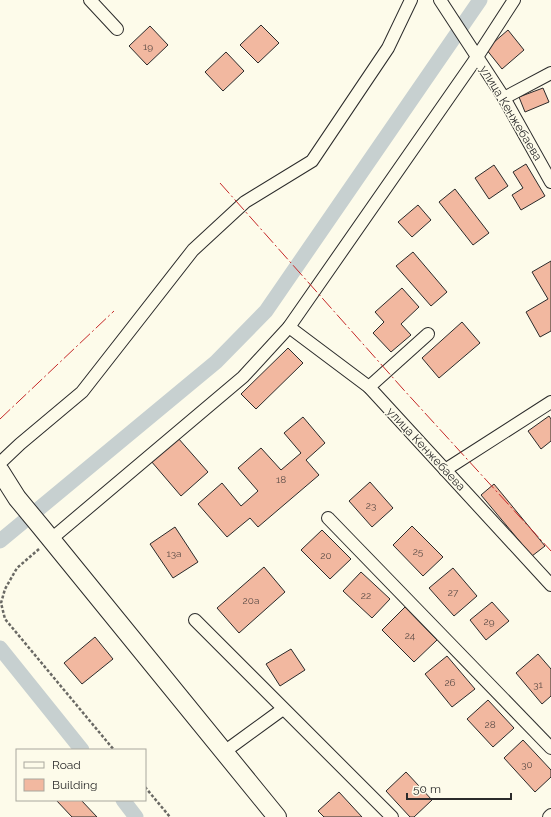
<svg xmlns="http://www.w3.org/2000/svg" width="551" height="817" viewBox="0 0 551 817" font-family="Raleway,sans-serif">
	<style>
		.lines { fill: none; stroke-linecap: round; stroke-linejoin: round }
		.canal { stroke: #c7d0d0; stroke-width: 15 }
		.building { fill: #f2b8a0; stroke: #2b2b2b }
		.street-casing { stroke: #2b2b2b; stroke-width: 14 }
		.secondary-casing { stroke: #2b2b2b; stroke-width: 20 }
		.path { stroke: #6a6964; stroke-width: 2.5; stroke-dasharray: 3 2; stroke-linecap: butt }
		.street { stroke: #fdfbea; stroke-width: 12 }
		.secondary { stroke: #fdfbea; stroke-width: 18 }
		.power { stroke: #c62828; stroke-width: 1; stroke-dasharray: 14 3 2 3; stroke-linecap: butt }
		.labels { text-anchor: middle; dominant-baseline: central; stroke-width: 3; stroke-linejoin: round; paint-order: stroke }
		.number-label { font-size: 10px; fill: #5d4e48 }
		.street-label { font-size: 12px; fill: #2b2b2b; stroke: #fdfbea }
	</style>
	<rect width="100%" height="100%" fill="#fdfbea"/>
	<g class="lines">
		<g class="canal">
			<path d="M0,541L216,362L266,311L480,0"/>
			<path d="M0,648L82,750"/>
			<path d="M123,800L136,817"/>
		</g>
	</g>
	<g class="building">
		<path d="M261,25L279,43L258,63L240,45Z"/>
		<path d="M150,26L168,45L147,65L129,46Z"/>
		<path d="M508,30L524,50L502,69L486,49Z"/>
		<path d="M226,52L244,71L223,91L205,72Z"/>
		<path d="M543,88L549,102L525,112L519,97Z"/>
		<path d="M526,164L545,196L521,210L512,195L523,188L513,172Z"/>
		<path d="M494,165L508,186L489,199L475,178Z"/>
		<path d="M455,189L489,233L473,245L439,202Z"/>
		<path d="M418,205L431,220L412,237L398,222Z"/>
		<path d="M413,252L447,292L431,306L396,266Z"/>
		<path d="M551,261V331L540,337L526,312L548,299L532,272Z"/>
		<path d="M402,288L419,307L401,324L411,335L391,352L373,333L384,322L375,312Z"/>
		<path d="M462,322L480,343L439,378L422,358Z"/>
		<path d="M288,348L303,363L256,409L241,394Z"/>
		<path d="M549,416L551,419V441L541,449L528,431Z"/>
		<path d="M303,417L325,443L306,460L319,475L258,527L250,518L227,537L198,504L222,483L241,506L258,491L238,468L261,448L281,470L301,453L284,433Z"/>
		<path d="M178,438L208,472L181,496L151,461Z"/>
		<path d="M370,482L393,508L372,527L349,501Z"/>
		<path d="M494,484L545,546L532,556L481,495Z"/>
		<path d="M412,526L443,557L423,576L393,545Z"/>
		<path d="M175,527L198,562L173,578L150,544Z"/>
		<path d="M322,530L351,559L330,579L301,550Z"/>
		<path d="M264,567L285,592L239,633L217,608Z"/>
		<path d="M453,568L477,596L454,616L429,588Z"/>
		<path d="M361,572L390,599L372,618L343,591Z"/>
		<path d="M492,602L509,621L486,640L470,620Z"/>
		<path d="M405,607L437,640L414,662L382,630Z"/>
		<path d="M95,637L113,659L82,684L64,663Z"/>
		<path d="M291,649L305,670L280,686L266,664Z"/>
		<path d="M538,654L551,669V696L542,704L516,673Z"/>
		<path d="M447,656L475,689L452,707L425,674Z"/>
		<path d="M488,700L514,728L493,747L467,719Z"/>
		<path d="M523,740L551,770V777L535,792L504,758Z"/>
		<path d="M406,772L432,800L414,817H410L386,791Z"/>
		<path d="M339,792L362,817H324L318,811Z"/>
		<path d="M56,800H81L97,817H72Z"/>
	</g>
	<g class="lines">
		<g class="street-casing">
			<g id="street">
				<path d="M90,0L117,29"/>
				<path d="M440,0L504,98L551,182"/>
				<path d="M504,98L551,73"/>
				<path d="M289,327L369,387L551,585"/>
				<path d="M369,387L428,334"/>
				<path d="M0,463L20,444L82,392L193,250L245,202L312,161L388,48L411,0"/>
				<path d="M445,470L551,402"/>
				<path d="M328,518L551,748"/>
				<path d="M50,540L243,377L289,327L477,57L514,0"/>
				<path d="M195,620L392,817"/>
				<path d="M224,752L283,709"/>
				<path d="M549,817L551,815"/>
			</g>
		</g>
		<g class="secondary-casing">
			<path id="secondary" d="M0,471L17,498L41,527L277,817"/>
		</g>
		<g class="path">
			<path d="M39,549L17,568L5,589L1,603L5,619L114,750"/>
			<path d="M145,787L170,817"/>
		</g>
		<use href="#street" class="street"/>
		<use href="#secondary" class="secondary"/>
		<g class="power">
			<path d="M220,183L403,389L551,551"/>
			<path d="M0,419L114,311"/>
		</g>
	</g>
	<g class="labels">
		<g class="number-label">
			<text x="148" y="46">19</text>
			<text x="281" y="479">18</text>
			<text x="371" y="505">23</text>
			<text x="418" y="551">25</text>
			<text x="174" y="553">13а</text>
			<text x="326" y="555">20</text>
			<text x="453" y="592">27</text>
			<text x="366" y="595">22</text>
			<text x="251" y="600">20а</text>
			<text x="489" y="621">29</text>
			<text x="410" y="635">24</text>
			<text x="450" y="682">26</text>
			<text x="538" y="684">31</text>
			<text x="490" y="724">28</text>
			<text x="527" y="764">30</text>
		</g>
		<g class="street-label">
			<text transform="translate(511 113) rotate(59)">улица Кенжебаева</text>
			<text transform="translate(426 449) rotate(47)">улица Кенжебаева</text>
		</g>
	</g>
	<rect x="16" y="749" width="130" height="52" fill="#fdfbea" stroke="#a9a89e"/>
	<rect x="24" y="762" width="20" height="6" fill="#fdfbea" stroke="#a9a89e"/>
	<text x="52" y="769" font-size="12" fill="#2b2b2b">Road</text>
	<rect x="24" y="779" width="20" height="12" fill="#f2b8a0" stroke="#a9a89e"/>
	<text x="52" y="789" font-size="12" fill="#2b2b2b">Building</text>
	<path d="M407 793v6h104v-6" fill="none" stroke="#2b2b2b" stroke-width="2"/>
	<text x="413" y="793" font-size="12" fill="#2b2b2b" stroke="#fdfbea" stroke-width="3" paint-order="stroke">50 m</text>
</svg>
